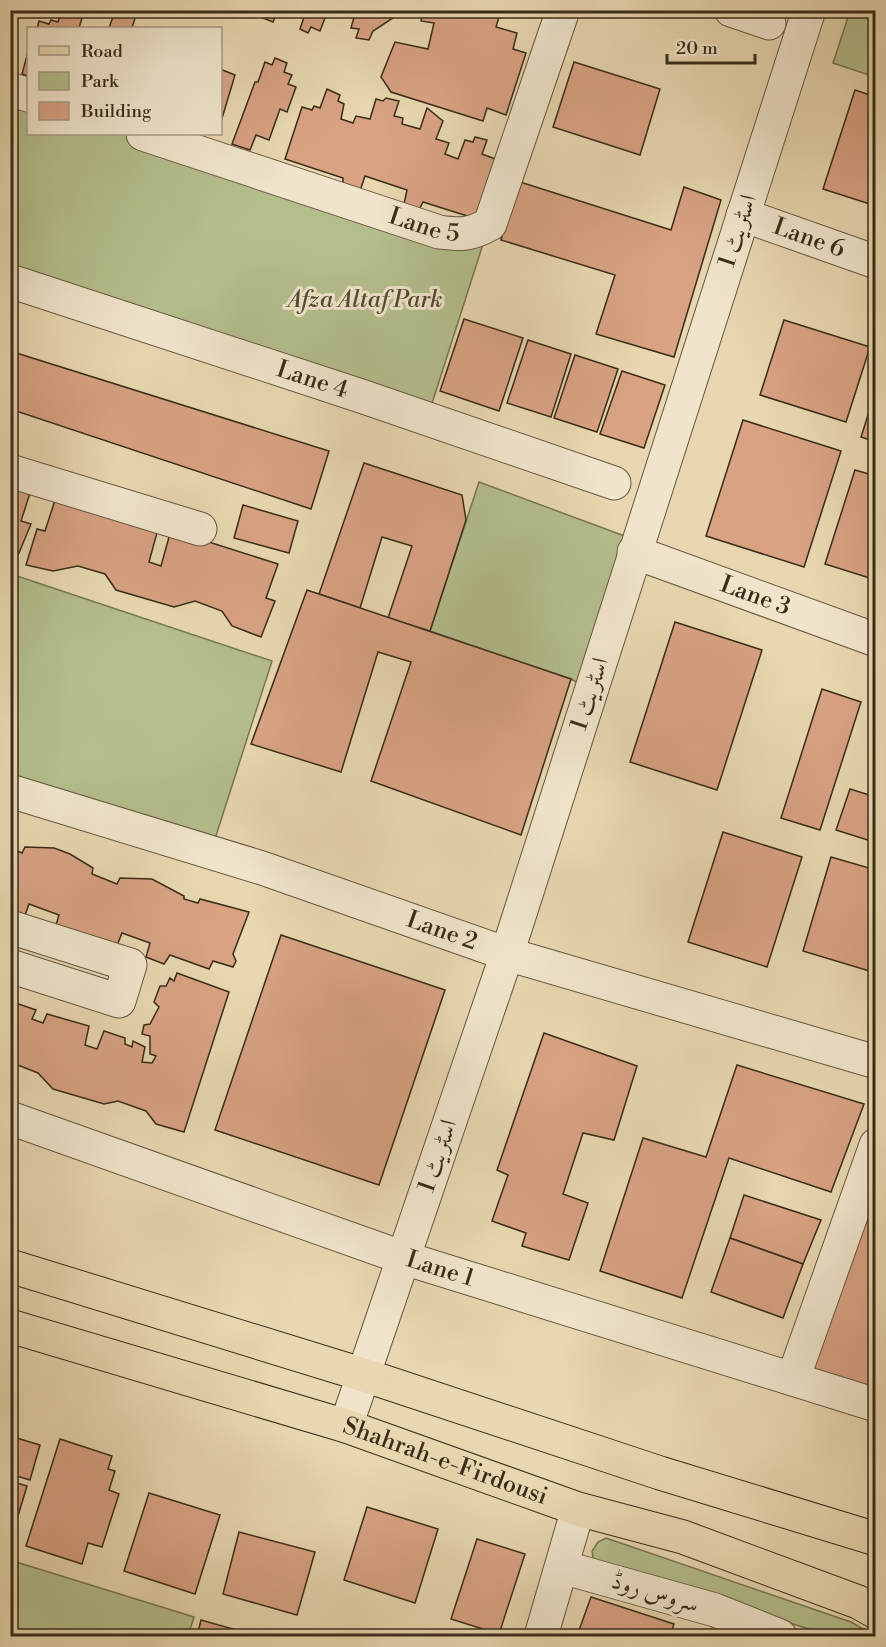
<svg xmlns="http://www.w3.org/2000/svg" width="886" height="1647" viewBox="0 0 886 1647" font-family="'Libre Bodoni',Amiri,serif">
	<style>
		.green { fill: #b4be8c; stroke: #767552; stroke-width: 1.5 }
		.building { fill: #d8a283; stroke: #392c19; stroke-width: 1.5 }
		.lines { fill: none; stroke-linecap: round; stroke-linejoin: round }
		.minor-casing { stroke: #65573f; stroke-width: 35 }
		.major-casing { stroke: #392c19; stroke-width: 35 }
		.minor { stroke: #f0e5cc; stroke-width: 33 }
		.major { stroke: #e8d7b0; stroke-width: 33 }
		.labels { text-anchor: middle; dominant-baseline: central; stroke-width: 6; stroke-linejoin: round; paint-order: stroke }
		.street-label { font-size: 24px; fill: #392c19; stroke: #f0e5cc }
		.park-label { font-size: 24px; font-style: italic; fill: #524930; stroke: #f0e5cc }
	</style>
	<rect width="100%" height="100%" fill="#e8d7b0"/>
	<filter id="stains"><feTurbulence type="fractalNoise" baseFrequency=".00333" numOctaves="4"/><feColorMatrix values="0 0 0 0 .2 0 0 0 0 .09 0 0 0 0 .02 0 0 0 .5 -.17"/></filter>
	<radialGradient id="worn" r=".72"><stop offset=".6" stop-color="#630" stop-opacity="0"/><stop offset="1" stop-color="#630" stop-opacity=".3"/></radialGradient>
	<g class="green">
		<path d="M850,11H875V77L833,63Z"/>
		<path d="M11,87L28,93V134H153L484,241L427,419L11,281Z"/>
		<path d="M479,482L638,541L590,690L571,679L430,631Z"/>
		<path d="M11,574L272,661L213,845L11,779Z"/>
		<path d="M606,1538L851,1622L875,1636H832L594,1563L592,1551L598,1542Z"/>
		<path d="M13,1561L194,1617L188,1636H11L10,1570Z"/>
	</g>
	<g class="building">
		<path d="M62,10H77L75,15L82,18L79,28H37L39,21L49,24L51,20L58,22Z"/>
		<path d="M254,10H278L273,22L253,14Z"/>
		<path d="M283,10H328L320,31L311,27L308,33L300,29L304,17Z"/>
		<path d="M356,10H397L393,18L373,31L369,40L356,38L359,29L351,28Z"/>
		<path d="M423,10H501L496,27L517,33L513,49L526,53L506,115L487,108L483,121L391,92L381,77L395,42L428,49L434,23L421,21Z"/>
		<path d="M124,12L136,15L132,28H109L114,14L121,16Z"/>
		<path d="M28,52V76L22,74Z"/>
		<path d="M275,58L287,63L284,72L292,75L288,84L296,87L287,112L280,109L269,140L256,135L250,150L232,144L255,82H258L265,62L272,65Z"/>
		<path d="M574,62L660,89L640,155L553,127Z"/>
		<path d="M220,69L235,75L220,125Z"/>
		<path d="M327,89L340,95L338,101L344,104L341,119L353,123L356,116L370,119L376,99L383,101L386,98L399,101L394,116L403,118L402,124L420,129L427,108L443,121L436,139L449,143L445,154L458,159L465,140L473,142L475,137L487,140L482,154L498,160L480,220L423,202L419,210L404,204L407,190L365,176L360,191L343,188V178L285,159L302,107L312,110L314,106L320,108Z"/>
		<path d="M855,90L876,97V206L823,189Z"/>
		<path d="M517,181L671,230L684,187L721,200L674,357L596,334L615,275L501,240Z"/>
		<path d="M464,319L523,338L499,411L440,391Z"/>
		<path d="M784,320L870,347L846,422L760,395Z"/>
		<path d="M528,340L571,354L551,417L507,403Z"/>
		<path d="M10,351L329,451L311,509L10,409Z"/>
		<path d="M575,355L618,369L597,432L554,418Z"/>
		<path d="M622,371L665,385L644,448L600,434Z"/>
		<path d="M876,390V442L861,437Z"/>
		<path d="M743,420L841,451L804,567L706,536Z"/>
		<path d="M364,463L462,495L466,520L430,631L388,618L412,546L382,537L360,608L319,594Z"/>
		<path d="M855,470L876,476V580L825,564Z"/>
		<path d="M10,480L32,487L21,521L31,524L16,560L10,558Z"/>
		<path d="M56,497L158,529L149,562L161,566L171,530L278,564L266,598L275,601L261,637L232,626L222,611L195,601L174,607L116,590L105,574L78,566L53,571L26,565L37,529L45,531Z"/>
		<path d="M243,505L298,521L289,553L234,538Z"/>
		<path d="M307,590L571,679L521,835L371,781L411,662L378,652L341,772L251,744Z"/>
		<path d="M675,622L762,650L717,790L630,762Z"/>
		<path d="M822,689L861,702L820,830L781,818Z"/>
		<path d="M850,789L876,797L874,842L836,830Z"/>
		<path d="M723,832L802,857L767,967L688,942Z"/>
		<path d="M25,847L54,848L70,854L93,868L92,874L117,884L120,878L152,879L184,896V899L198,903L200,899L249,912L233,954L236,961L233,967L213,961L209,969L170,955L164,964L146,957L150,943L122,933L116,948L55,928L59,915L29,904L24,918L10,913V848L22,853Z"/>
		<path d="M831,857L876,870V973L803,951Z"/>
		<path d="M281,935L445,990L379,1185L215,1130Z"/>
		<path d="M177,973L229,992L184,1132L156,1124L146,1111L118,1101L104,1104L53,1089L38,1073L10,1062V1001L36,1010L32,1019L43,1023L47,1014L89,1026L85,1045L97,1049L104,1031L125,1038V1044L132,1047L133,1041L145,1047L142,1062L152,1063L156,1056L150,1054V1036L142,1034L144,1025L150,1024L159,1007L154,1002L160,986H166L170,978L174,981Z"/>
		<path d="M544,1033L637,1066L614,1140L583,1133L563,1194L588,1203L569,1260L522,1246L526,1233L492,1221L508,1175L497,1170Z"/>
		<path d="M737,1065L864,1104L831,1192L729,1158L682,1298L600,1271L643,1138L706,1157Z"/>
		<path d="M744,1195L821,1220L803,1264L730,1238Z"/>
		<path d="M861,1217L876,1222V1391L809,1371Z"/>
		<path d="M730,1238L803,1264L783,1318L711,1292Z"/>
		<path d="M10,1436L40,1445L30,1480L10,1474Z"/>
		<path d="M60,1439L112,1456L108,1469L115,1471L109,1490L119,1494L102,1547L88,1543L82,1564L26,1546Z"/>
		<path d="M10,1481L27,1486L11,1539H10Z"/>
		<path d="M149,1493L220,1515L195,1594L124,1571Z"/>
		<path d="M367,1507L438,1529L415,1603L344,1580Z"/>
		<path d="M239,1532L315,1552L297,1615L223,1594Z"/>
		<path d="M477,1539L525,1554L499,1634L451,1619Z"/>
		<path d="M591,1597L674,1624L670,1636H577Z"/>
		<path d="M201,1620L258,1636H197Z"/>
	</g>
	<g class="lines">
		<g class="minor-casing">
			<g id="minor">
				<path d="M731,10L769,23"/>
				<path d="M10,89L28,95"/>
				<path id="s1" d="M143,134L439,232C462,235 470,235 490,224L563,10"/>
				<path id="s2" d="M743,215L876,262"/>
				<path id="s3" d="M10,281L361,396L614,483"/>
				<path d="M10,471L200,529"/>
				<path id="s4" d="M634,552L876,640"/>
				<path id="s5" d="M10,791L262,868L507,954L876,1062"/>
				<path d="M10,927L130,965L119,1001L10,966"/>
				<path id="s6" d="M10,1118L404,1258L876,1405"/>
				<path d="M793,1379L876,1145"/>
				<path d="M346,1426L507,954L809,10"/>
				<path d="M562,1567L715,1610L780,1636"/>
				<path d="M541,1636L578,1509"/>
			</g>
		</g>
		<g class="major-casing">
			<g id="major">
				<path d="M10,1266L364,1375L660,1473L876,1539"/>
				<path id="s7" d="M10,1326L346,1426L578,1509L683,1537L858,1602L876,1612"/>
			</g>
		</g>
		<use href="#minor" class="minor"/>
		<use href="#major" class="major"/>
	</g>
	<g class="labels">
		<g class="street-label">
			<text stroke="none"><textPath href="#s1" startOffset="296">Lane 5</textPath></text>
			<text transform="translate(738 231) rotate(-72)">اسٹریٹ 1</text>
			<text stroke="none"><textPath href="#s2" startOffset="70">Lane 6</textPath></text>
			<text stroke="none"><textPath href="#s3" startOffset="318">Lane 4</textPath></text>
			<text stroke="none"><textPath href="#s4" startOffset="129">Lane 3</textPath></text>
			<text transform="translate(590 694) rotate(-72)">اسٹریٹ 1</text>
			<text stroke="none"><textPath href="#s5" startOffset="454">Lane 2</textPath></text>
			<text transform="translate(438 1156) rotate(-71)">اسٹریٹ 1</text>
			<text stroke="none"><textPath href="#s6" startOffset="456">Lane 1</textPath></text>
			<text stroke="none"><textPath href="#s7" startOffset="456">Shahrah-e-Firdousi</textPath></text>
			<text transform="translate(655 1593) rotate(16)">سروس روڈ</text>
		</g>
		<g class="park-label">
			<text x="365" y="300">Afza Altaf Park</text>
		</g>
	</g>
	<rect width="886" height="1647" fill="none" stroke="#e8d7b0" stroke-width="36"/>
	<rect x="12" y="12" width="862" height="1623" fill="none" stroke="#392c19" stroke-width="3"/>
	<rect x="18" y="18" width="850" height="1611" fill="none" stroke="#392c19" stroke-width="1.5"/>
	<rect x="27" y="27" width="195" height="108" fill="#f0e5cc" stroke="#a79b84" stroke-width="1.5"/>
	<rect x="39" y="46" width="30" height="9" fill="#e8d7b0" stroke="#a79b84" stroke-width="1.5"/>
	<text x="81" y="57" font-size="18" fill="#392c19">Road</text>
	<rect x="39" y="72" width="30" height="18" fill="#b4be8c" stroke="#a79b84" stroke-width="1.5"/>
	<text x="81" y="87" font-size="18" fill="#392c19">Park</text>
	<rect x="39" y="102" width="30" height="18" fill="#d8a283" stroke="#a79b84" stroke-width="1.5"/>
	<text x="81" y="117" font-size="18" fill="#392c19">Building</text>
	<path d="M667 54v9h88v-9" fill="none" stroke="#392c19" stroke-width="3"/>
	<text x="676" y="54" font-size="18" fill="#392c19" stroke="#f0e5cc" stroke-width="4.5" paint-order="stroke">20 m</text>
	<rect width="100%" height="100%" filter="url(#stains)"/>
	<rect width="100%" height="100%" fill="url(#worn)"/>
</svg>
